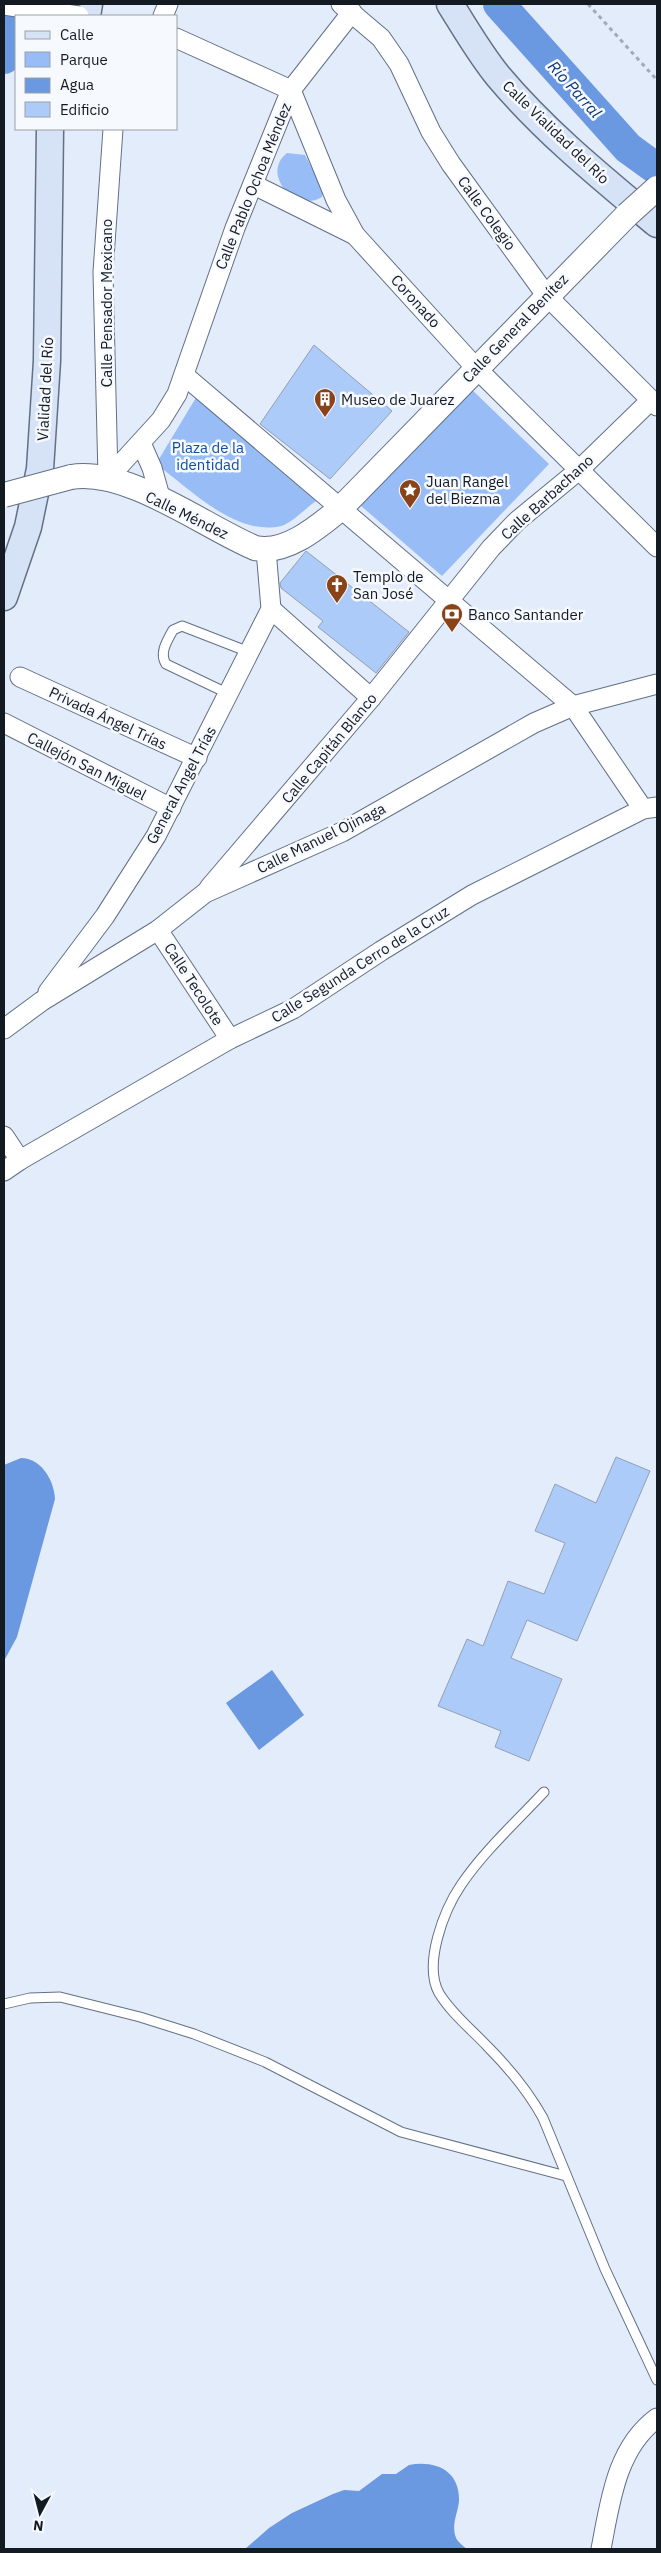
<svg xmlns="http://www.w3.org/2000/svg" width="661" height="2553" viewBox="0 0 661 2553" font-family="'IBM Plex Sans',sans-serif">
	<style>
		.green { fill: #97bcf6 }
		.water { fill: #6a98e1 }
		.lines { fill: none; stroke-linecap: round; stroke-linejoin: round }
		.river { stroke: #6a98e1; stroke-width: 32 }
		.building { fill: #adcbf8; stroke: #91a0b6 }
		.service-casing { stroke: #627085; stroke-width: 11 }
		.minor-casing { stroke: #627085; stroke-width: 21 }
		.tertiary-casing { stroke: #627085; stroke-width: 26 }
		.secondary-casing { stroke: #627085; stroke-width: 29 }
		.path { stroke: #a2aab6; stroke-width: 3; stroke-dasharray: 4 4; stroke-linecap: butt }
		.service { stroke: #fff; stroke-width: 9 }
		.minor { stroke: #fff; stroke-width: 19 }
		.tertiary { stroke: #fff; stroke-width: 24 }
		.secondary { stroke: #d6e3f7; stroke-width: 26 }
		.minor-bridge-casing { stroke: #627085; stroke-width: 21; stroke-linecap: butt }
		.tertiary-bridge-casing { stroke: #627085; stroke-width: 26; stroke-linecap: butt }
		.minor-bridge { stroke: #fff; stroke-width: 19 }
		.tertiary-bridge { stroke: #fff; stroke-width: 24 }
		.labels { text-anchor: middle; dominant-baseline: central; stroke-width: 5; stroke-linejoin: round; paint-order: stroke }
		.street-label { font-size: 15px; fill: #141a22; stroke: #f6f9fe }
		.poi-label { font-size: 15px; fill: #141a22; stroke: #f6f9fe; text-anchor: start }
		.park-label { font-size: 15px; fill: #134ca1; stroke: #f6f9fe }
		.water-label { font-size: 16px; font-style: italic; fill: #093474; stroke: #f6f9fe }
	</style>
	<rect width="100%" height="100%" fill="#e3ecfa"/>
	<g class="green">
		<path d="M287,153L305,155L323,189L322,197C296,214 260,174 287,153Z"/>
		<path d="M468,386L549,464L442,576L360,505Z"/>
		<path d="M197,396L316,501C306,508 292,523 281,526C236,537 189,488 156,464Z"/>
	</g>
	<g class="water">
		<path d="M21,1458C41,1458 54,1480 55,1499L17,1637L4,1661V1465Z"/>
		<path d="M272,1670L304,1715L259,1750L226,1703Z"/>
		<path d="M409,2465C436,2460 460,2471 459,2501C458,2512 452,2523 455,2535C457,2542 462,2545 467,2549H245L269,2528L292,2513L333,2494L344,2490L359,2491L382,2474H396Z"/>
	</g>
	<g class="lines">
		<g class="river">
			<path d="M499,4L628,148L657,169"/>
			<path d="M4,58L17,4"/>
		</g>
	</g>
	<g class="building">
		<path d="M314,345L392,411L330,479L260,424Z"/>
		<path d="M306,551L409,632L376,673L318,627L323,621L281,588L280,583Z"/>
		<path d="M616,1457L650,1471L577,1641L527,1620L511,1658L562,1679L529,1761L495,1747L501,1731L438,1706L467,1639L483,1646L508,1581L544,1594L565,1543L535,1531L555,1484L596,1503Z"/>
	</g>
	<g class="lines">
		<g class="service-casing">
			<g id="service">
				<path d="M229,694L166,664C159,653 167,641 173,630L182,626L249,652"/>
				<path d="M544,1792C516,1822 484,1851 461,1885C444,1910 423,1964 439,1993C451,2013 471,2029 487,2046C509,2068 528,2091 543,2118L605,2269L657,2380"/>
				<path d="M4,2004L30,1998L60,1997L140,2017L194,2034L265,2062L401,2132L566,2176"/>
			</g>
		</g>
		<g class="minor-casing">
			<g id="minor">
				<path d="M341,4L381,38L399,64L431,132L451,164L546,295L657,406"/>
				<path d="M163,16L168,4"/>
				<path d="M176,38L291,90"/>
				<path d="M291,90L336,200L355,235L476,368L657,547"/>
				<path d="M254,185L355,235"/>
				<path d="M185,376L573,706L643,809"/>
				<path d="M141,443L152,468L161,500"/>
				<path d="M108,478L161,420L177,394L235,228L291,90L352,12"/>
				<path d="M108,478L103,272L113,129"/>
				<path d="M271,609L371,698"/>
				<path d="M20,677L197,758"/>
				<path d="M4,723L171,808"/>
				<path d="M209,888L371,698L491,548L517,521L579,470L651,400"/>
				<path d="M158,930L230,1039"/>
				<path d="M48,992L105,916L156,836L271,609L266,550"/>
				<path d="M4,1029L42,1001L158,930L205,893L342,832L534,723L573,706L657,684"/>
				<path d="M4,1136L20,1160"/>
				<path d="M4,1171L20,1160L230,1039L293,1009L381,951L472,895L643,809L657,807"/>
				<path d="M601,2549C610,2503 616,2448 657,2418"/>
			</g>
		</g>
		<g class="tertiary-casing">
			<path id="tertiary" d="M71,477C128,468 203,526 255,548C285,555 318,527 340,509L627,215"/>
		</g>
		<g class="secondary-casing">
			<g id="secondary">
				<path d="M450,4C465,28 480,54 498,76C545,132 602,178 657,224"/>
				<path d="M87,16L89,4"/>
				<path d="M4,597L28,527L40,469L47,361L50,129"/>
			</g>
		</g>
		<path class="path" d="M588,4L657,80"/>
		<use href="#service" class="service"/>
		<use href="#minor" class="minor"/>
		<use href="#tertiary" class="tertiary"/>
		<use href="#secondary" class="secondary"/>
		<g class="minor-bridge-casing">
			<path id="minor-bridge" d="M4,5L79,16"/>
		</g>
		<g class="tertiary-bridge-casing">
			<g id="tertiary-bridge">
				<path d="M627,215L657,188"/>
				<path d="M4,495L71,477"/>
			</g>
		</g>
		<use href="#minor-bridge" class="minor-bridge"/>
		<use href="#tertiary-bridge" class="tertiary-bridge"/>
	</g>
	<defs>
		<g id="building-pin" transform="scale(1.125)"><path d="M0 17L-7.5 6A9.5 9.5 0 1 1 7.5 6Z" fill="#884318" stroke="#f6f9fe"/><path d="M-4-6H4V6H1V3H-1V6H-4ZM-2.5-4.3h1.7v1.8h-1.7ZM.8-4.3h1.7v1.8H.8ZM-2.5-1h1.7V.8h-1.7ZM.8-1h1.7V.8H.8Z" fill="#fff"/></g>
		<g id="sight-pin" transform="scale(1.125)"><path d="M0 17L-7.5 6A9.5 9.5 0 1 1 7.5 6Z" fill="#884318" stroke="#f6f9fe"/><path d="M0-6L1.8-2.2L6-1.7L2.9 1.2L3.7 5.4L0 3.3L-3.7 5.4L-2.9 1.2L-6-1.7L-1.8-2.2Z" fill="#fff"/></g>
		<g id="church-pin" transform="scale(1.125)"><path d="M0 17L-7.5 6A9.5 9.5 0 1 1 7.5 6Z" fill="#884318" stroke="#f6f9fe"/><path d="M-1.2-6h2.4v3.5h3.3v2.4h-3.3V6h-2.4V-.1h-3.3v-2.4h3.3Z" fill="#fff"/></g>
		<g id="bank-pin" transform="scale(1.125)"><path d="M0 17L-7.5 6A9.5 9.5 0 1 1 7.5 6Z" fill="#884318" stroke="#f6f9fe"/><path d="M-6-4H6V4H-6ZM0-2.3a2.3 2.3 0 1 0 0 4.6a2.3 2.3 0 1 0 0-4.6Z" fill="#fff"/></g>
	</defs>
	<g fill-rule="evenodd">
		<use href="#building-pin" x="325" y="399"/>
		<use href="#sight-pin" x="410" y="490"/>
		<use href="#church-pin" x="337" y="585"/>
		<use href="#bank-pin" x="452" y="614"/>
	</g>
	<g class="labels">
		<g class="street-label">
			<text transform="translate(556 132) rotate(44)">Calle Vialidad del Río</text>
			<text transform="translate(253 186) rotate(-68)">Calle Pablo Ochoa Méndez</text>
			<text transform="translate(487 213) rotate(54)">Calle Colegio</text>
			<text transform="translate(416 301) rotate(48)">Coronado</text>
			<text transform="translate(106 303) rotate(-90)">Calle Pensador Mexicano</text>
			<text transform="translate(515 328) rotate(-46)">Calle General Benítez</text>
			<text transform="translate(45 389) rotate(-87)">Vialidad del Río</text>
			<text transform="translate(547 497) rotate(-42)">Calle Barbachano</text>
			<text transform="translate(187 515) rotate(26)">Calle Méndez</text>
			<text transform="translate(108 718) rotate(25)">Privada Ángel Trías</text>
			<text transform="translate(329 748) rotate(-50)">Calle Capitán Blanco</text>
			<text transform="translate(87 766) rotate(27)">Callejón San Miguel</text>
			<text transform="translate(181 785) rotate(-62)">General Angel Trías</text>
			<text transform="translate(321 838) rotate(-26)">Calle Manuel Ojinaga</text>
			<text transform="translate(360 964) rotate(-32)">Calle Segunda Cerro de la Cruz</text>
			<text transform="translate(194 984) rotate(57)">Calle Tecolote</text>
		</g>
		<g class="poi-label">
			<text x="341" y="399">Museo de Juarez</text>
			<text x="426" y="481">Juan Rangel<tspan x="426" dy="17">del Biezma</tspan></text>
			<text x="353" y="576">Templo de<tspan x="353" dy="17">San José</tspan></text>
			<text x="468" y="614">Banco Santander</text>
		</g>
		<g class="park-label">
			<text x="208" y="447">Plaza de la<tspan x="208" dy="17">identidad</tspan></text>
		</g>
		<g class="water-label">
			<text transform="translate(575 89) rotate(48)">Río Parral</text>
		</g>
	</g>
	<rect width="661" height="2553" fill="none" stroke="#141a22" stroke-width="10"/>
	<rect x="15" y="15" width="162" height="115" fill="#f6f9fe" stroke="#9ca0a6"/>
	<rect x="25" y="31" width="25" height="8" fill="#d6e3f7" stroke="#9ca0a6"/>
	<text x="60" y="40" font-size="15" fill="#141a22">Calle</text>
	<rect x="25" y="52" width="25" height="15" fill="#97bcf6" stroke="#9ca0a6"/>
	<text x="60" y="65" font-size="15" fill="#141a22">Parque</text>
	<rect x="25" y="78" width="25" height="15" fill="#6a98e1" stroke="#9ca0a6"/>
	<text x="60" y="90" font-size="15" fill="#141a22">Agua</text>
	<rect x="25" y="102" width="25" height="15" fill="#adcbf8" stroke="#9ca0a6"/>
	<text x="60" y="115" font-size="15" fill="#141a22">Edificio</text>
	<g transform="translate(40 2513) rotate(187)" stroke="#f6f9fe" stroke-width="4" paint-order="stroke">
	<path d="M0-4L9 19L0 12L-9 19Z" fill="#141a22"/>
	<text y="-8" font-size="14" font-weight="bold" text-anchor="middle" fill="#141a22">N</text>
	</g>
</svg>
